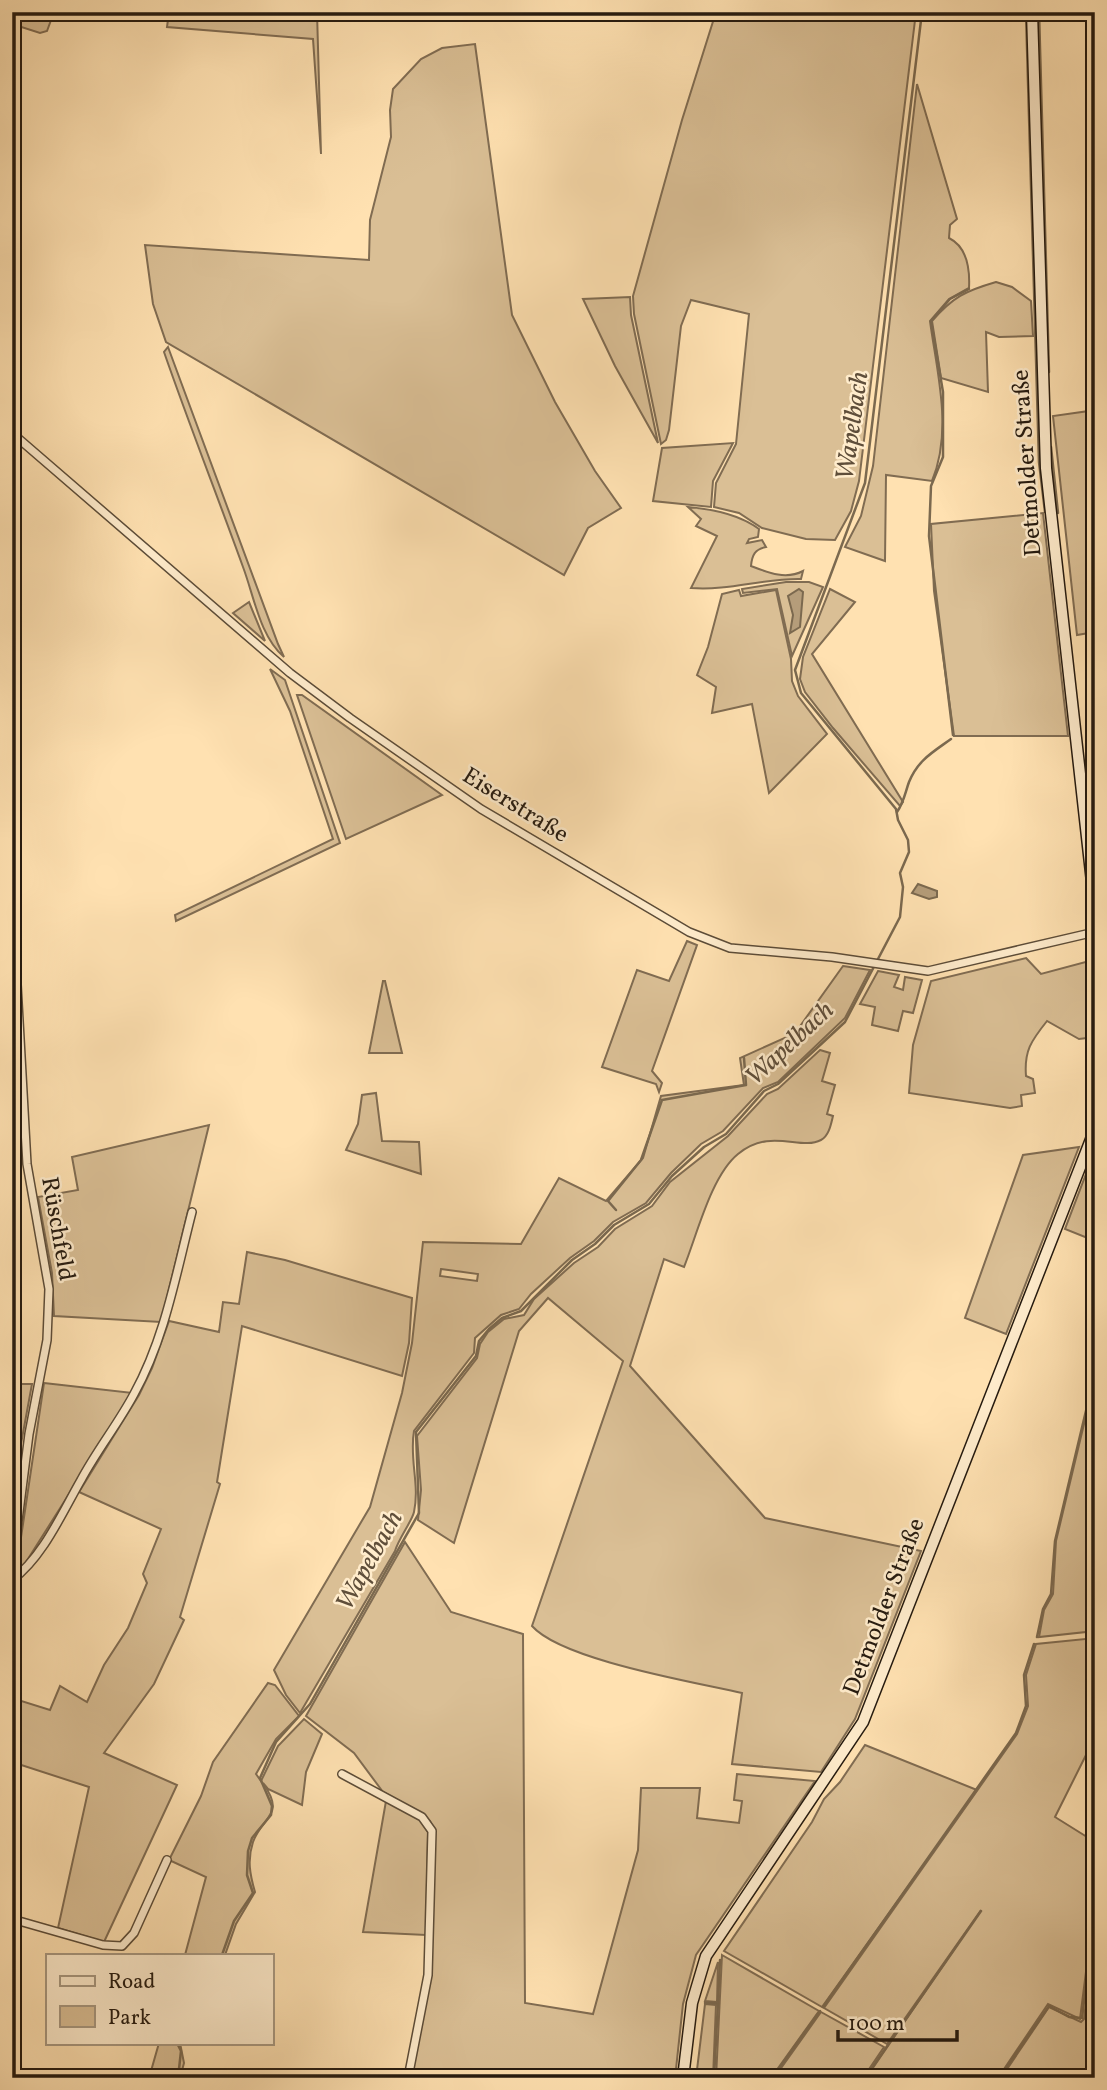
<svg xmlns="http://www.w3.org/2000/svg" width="1107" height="2090" viewBox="0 0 1107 2090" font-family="Vollkorn,serif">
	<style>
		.green { fill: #dabf95; stroke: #806c52; stroke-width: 2; fill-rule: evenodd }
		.water { fill: #b59d7a; stroke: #7b694f; stroke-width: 2 }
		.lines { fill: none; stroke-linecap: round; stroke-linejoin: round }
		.stream { stroke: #7b694f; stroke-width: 2.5 }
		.street-casing { stroke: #5c4c38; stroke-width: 10 }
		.secondary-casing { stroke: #251a0f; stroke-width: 13 }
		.street { stroke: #ffeccc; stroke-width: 7 }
		.secondary { stroke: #ffeccc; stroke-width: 10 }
		.labels { text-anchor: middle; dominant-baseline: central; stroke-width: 5; stroke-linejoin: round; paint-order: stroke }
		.street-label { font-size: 24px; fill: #251a0f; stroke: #ffeccc }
		.water-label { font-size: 26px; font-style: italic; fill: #5f4e3a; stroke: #ffeccc }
	</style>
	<rect width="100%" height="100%" fill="#ffe1b1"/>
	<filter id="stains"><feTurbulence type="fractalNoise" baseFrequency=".00286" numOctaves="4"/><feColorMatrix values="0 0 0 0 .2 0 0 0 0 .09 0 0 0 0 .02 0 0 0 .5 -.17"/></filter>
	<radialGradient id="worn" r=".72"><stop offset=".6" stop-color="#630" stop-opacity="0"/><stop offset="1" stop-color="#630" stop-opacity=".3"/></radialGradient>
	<g class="green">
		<path d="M47,12H54L47,31L40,33L12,24V16L44,18Z"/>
		<path d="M169,12H317L321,154L313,39L167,27Z"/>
		<path d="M716,12H916L859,481L851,511L835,540L806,539L762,528L739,513L714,507L716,483L736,444L749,314L691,300L681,326L669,430L666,440L661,444L634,314L633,296L682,120Z"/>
		<path d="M475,44L512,315L555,402L595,471L621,508L588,528L564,575L166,342L153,304L145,245L369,260L370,220L391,137L390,110L393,89L421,59L442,48Z"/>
		<path d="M917,84L957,219L950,225L949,238C967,247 970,269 969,288L949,299L930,321C937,373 953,430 932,481L886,475L885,561L845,547L861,516L873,466Z"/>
		<path d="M996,282L1012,287L1031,301L1033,336L999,337L986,332L988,392L941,378L932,321C953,297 965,291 996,282Z"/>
		<path d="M630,297L631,315L658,443L615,366L583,299Z"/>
		<path d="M168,347L278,644L284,657C260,637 254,596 243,567C217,495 189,424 164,352Z"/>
		<path d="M1089,411V466H1095V632L1077,635L1053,416Z"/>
		<path d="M733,443L713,481L711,507L653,501L662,448Z"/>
		<path d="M688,507C712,509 740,515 759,529L758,537L749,539L747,543L762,540L766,547C755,549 752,555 751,566C769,573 786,580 803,571L801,579C763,578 730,591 691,588L717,536L696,526L701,519Z"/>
		<path d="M1043,513L1068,736H954L934,591L931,524Z"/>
		<path d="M786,582H809L823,587L792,656L777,589L743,593L742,589Z"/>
		<path d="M830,589L855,602L812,654L903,802L900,806L833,728L805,692L800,679L803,657Z"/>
		<path d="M739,590L741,596L776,590L791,659L792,681L798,696L827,734L769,793L752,704L712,713L716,687L697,675L708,647L722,594Z"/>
		<path d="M249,602L265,641L233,613Z"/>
		<path d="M270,669L285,680L340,843L176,921L175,915L333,839L290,711Z"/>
		<path d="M297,695H302L442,795L346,839Z"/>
		<path d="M687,941L697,945L652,1071L662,1083L659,1092L656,1084L602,1067L637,970L669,981Z"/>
		<path d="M1026,958L1041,974L1093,960L1095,1037L1079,1039L1047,1021C1031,1041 1024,1051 1026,1076L1033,1079L1035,1093L1021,1095L1022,1106L1010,1108L909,1093L913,1045L931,981Z"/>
		<path d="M843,966L870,970L845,1018L778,1082L763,1088L723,1131L701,1144L671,1173L646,1203L613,1222L594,1241L570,1258L531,1294L519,1309L501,1315L475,1338L474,1353L414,1431C409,1458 420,1485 414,1512C412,1521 399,1538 395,1551L300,1713L286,1695L274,1670L370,1507L402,1393L412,1343L423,1242L521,1244L559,1178L606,1201L643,1158L661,1096L744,1085L740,1058L787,1037L798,1029ZM441,1269L478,1274L477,1281L440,1276Z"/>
		<path d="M878,971L899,975L894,987L903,990L905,977L922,980L913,1013L903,1011L898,1031L872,1025L875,1007L860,1004Z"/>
		<path d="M383,981H385L402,1053H369Z"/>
		<path d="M820,1050L830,1053L822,1081L835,1085L827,1114L833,1116C831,1124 829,1136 821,1140C800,1151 771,1127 738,1154C711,1176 697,1235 684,1267L664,1259L630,1366L765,1518L921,1551L855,1719L821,1772L732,1764L742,1693C694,1682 562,1660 532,1626L623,1361L548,1298L519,1331L454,1543L418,1520L421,1490L417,1436L477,1358L480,1344L488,1332L504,1319L524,1315L534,1299L574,1263L598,1247L615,1229L652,1206L670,1182L728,1136L767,1094L778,1089Z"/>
		<path d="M376,1093L382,1141L419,1142L421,1174L346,1150L358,1124L362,1095Z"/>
		<path d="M209,1125L161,1322L54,1316L52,1273L38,1197L78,1190L72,1157Z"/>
		<path d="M1079,1147L1006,1334L965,1318L1023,1155Z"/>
		<path d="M1091,1161L1095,1162V1241L1065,1229Z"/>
		<path d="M247,1252L285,1260L412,1298L409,1343L402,1376L242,1326L217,1482L220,1484L180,1617L184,1620L154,1684L104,1753L177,1785L104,1942L58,1928L89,1787L12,1762V1698L50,1710L60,1686L87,1702L104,1665L128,1628L147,1583L143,1574L161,1529L79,1492L139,1395L152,1368L169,1321L219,1332L223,1302L239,1304Z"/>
		<path d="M1095,1378V1631L1039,1637L1044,1610L1053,1594L1056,1541Z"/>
		<path d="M44,1383L133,1393L21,1570L16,1571Z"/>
		<path d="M12,1384H32L21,1444L12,1443Z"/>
		<path d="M405,1542L451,1612L523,1634L525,2003L593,2014L638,1850L641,1788H700L697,1818L739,1823L742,1801L734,1800L737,1774L815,1781L696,1955L683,2004L676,2069L660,2078H411L431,1976L434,1831L430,1821L423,1814L383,1792L354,1753L306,1716Z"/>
		<path d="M1095,1638V1709L1087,1722L1090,1747L1055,1817L1095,1842V1875L1088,1888L1093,1917L1080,2019L1048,2004L998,2078H866L981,1910L887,2044L824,2008L1017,1734L1028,1706L1026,1675L1036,1644Z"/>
		<path d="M268,1683L275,1685L299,1716L276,1739L256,1774L261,1781L278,1746L304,1719L322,1734L306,1772L302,1805L268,1789L263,1783C286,1816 263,1815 253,1842C247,1860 250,1875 255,1892L236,1924L225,1955H185L206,1877L169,1860L201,1796L213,1762Z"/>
		<path d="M865,1745L977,1790L822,2007L724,1951L812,1822L824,1799L840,1782Z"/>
		<path d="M386,1801L420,1819L428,1832L426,1935L363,1932Z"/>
		<path d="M1095,1922V2078H1001L1049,2007L1081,2022L1084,2019Z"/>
		<path d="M722,1955L819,2011L771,2078H716Z"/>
		<path d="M718,1962L717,2002L705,2001Z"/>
		<path d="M705,2004L716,2005L713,2078H696Z"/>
		<path d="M821,2012L884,2047L863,2078H774Z"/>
		<path d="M159,2043H180L184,2063L180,2078H149Z"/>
	</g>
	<g class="water">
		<path d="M799,589L803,592L800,627L790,633L793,615L788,596Z"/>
		<path d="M918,884L937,891V897L929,899L912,893Z"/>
	</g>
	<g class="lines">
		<g class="stream">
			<path d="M1026,12L1039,462L1045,512"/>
			<path d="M1039,12L1049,372"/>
			<path d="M1051,447L1058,513"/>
			<path d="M953,735L929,536L931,486L943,457V392L931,321L950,299L969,289"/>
			<path d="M897,812C904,802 905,793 909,782C918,760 933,752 951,739"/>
			<path d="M616,1210L608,1201L641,1160L662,1100L746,1085L744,1058"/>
			<path d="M1037,1637L1043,1609L1051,1594L1055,1541L1095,1373"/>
			<path d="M222,1955L234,1921L253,1893L247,1875L248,1851L252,1838L271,1815L272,1806L260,1778L276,1742L310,1704L419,1513L416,1432L476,1356L479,1341L489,1329L502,1318L521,1311L572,1260L595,1244L614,1225L649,1204L672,1176L704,1147L726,1134L764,1091L778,1084L845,1022L900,917L903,887L900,873L909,852L908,840L898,820L896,809L801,693L795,670L865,483L922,12"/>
			<path d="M705,2003H718L714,2078"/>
			<path d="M718,2003L720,1960"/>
			<path d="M823,2007L1016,1733L1026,1706L1024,1675L1034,1644"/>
			<path d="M177,2043L181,2051L178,2078"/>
			<path d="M772,2078L820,2011"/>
			<path d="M865,2078L981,1911"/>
			<path d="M999,2078L1049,2006L1069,2017L1082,2018L1094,1917L1089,1888L1095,1878"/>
		</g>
		<g class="street-casing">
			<g id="street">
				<path d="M12,433L290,673L350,718L481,809L689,932L730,948L832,957L928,971L1095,932"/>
				<path d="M12,895L27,1164L49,1289L47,1340L29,1434L12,1567"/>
				<path d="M12,1580C43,1557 62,1513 81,1480C97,1450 118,1424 134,1394C165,1338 176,1274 192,1212"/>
				<path d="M342,1774L422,1817L432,1831L428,1975L408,2078"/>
				<path d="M12,1919L103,1945L122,1946L134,1933L167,1860"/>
			</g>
		</g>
		<g class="secondary-casing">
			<g id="secondary">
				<path d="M1032,12L1046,468L1095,909"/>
				<path d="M683,2078L692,2003L706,1956L863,1722L1095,1129"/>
			</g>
		</g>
		<use href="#street" class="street"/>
		<use href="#secondary" class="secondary"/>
	</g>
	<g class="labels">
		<g class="street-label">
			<text transform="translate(1028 463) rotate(-94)">Detmolder Straße</text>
			<text transform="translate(515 806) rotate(32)">Eiserstraße</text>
			<text transform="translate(57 1229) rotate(80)">Rüschfeld</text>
			<text transform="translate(885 1607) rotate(-69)">Detmolder Straße</text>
		</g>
		<g class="water-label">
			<text transform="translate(853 426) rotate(-82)">Wapelbach</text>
			<text transform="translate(790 1044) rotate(-43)">Wapelbach</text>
			<text transform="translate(370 1561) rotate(-61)">Wapelbach</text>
		</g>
	</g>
	<rect width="1107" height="2090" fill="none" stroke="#ffe1b1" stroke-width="42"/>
	<rect x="14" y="14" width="1079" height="2062" fill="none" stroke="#251a0f" stroke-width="3.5"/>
	<rect x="21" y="21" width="1065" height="2048" fill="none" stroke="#251a0f" stroke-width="2"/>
	<rect x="46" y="1954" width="228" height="91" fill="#ffeccc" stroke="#a89880" stroke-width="2"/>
	<rect x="60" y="1976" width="35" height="10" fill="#ffeccc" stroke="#a89880" stroke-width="2"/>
	<text x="108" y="1988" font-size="21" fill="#251a0f">Road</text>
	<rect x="60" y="2006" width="35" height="21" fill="#dabf95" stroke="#a89880" stroke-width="2"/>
	<text x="108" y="2024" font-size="21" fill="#251a0f">Park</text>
	<path d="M838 2030v10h119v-10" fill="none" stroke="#251a0f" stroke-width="3.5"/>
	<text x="848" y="2030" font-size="21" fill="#251a0f" stroke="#ffeccc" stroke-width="5" paint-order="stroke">100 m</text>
	<rect width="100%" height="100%" filter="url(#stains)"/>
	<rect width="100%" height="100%" fill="url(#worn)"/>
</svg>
